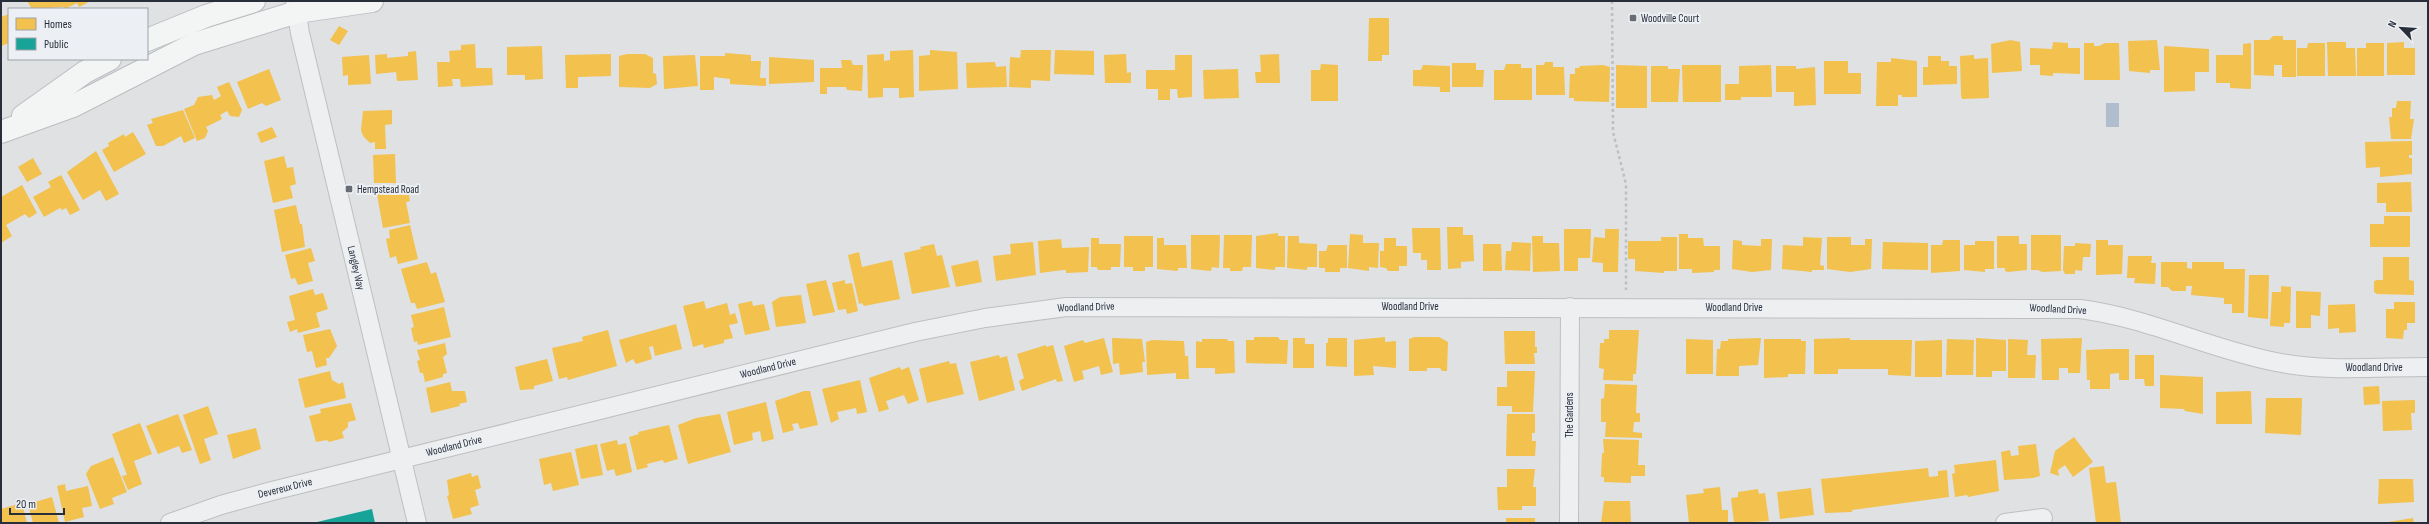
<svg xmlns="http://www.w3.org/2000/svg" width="2429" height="524" viewBox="0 0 2429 524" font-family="'Sofia Sans Condensed',sans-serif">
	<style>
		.water { fill: #afbdcd }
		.homes { fill: #f2c14e }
		.public { fill: #17a398 }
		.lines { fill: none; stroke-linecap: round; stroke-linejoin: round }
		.minor-casing { stroke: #bdbfc1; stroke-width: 20 }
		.major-casing { stroke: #bbbec1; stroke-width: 24 }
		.path { stroke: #bdbfc3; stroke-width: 2.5; stroke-dasharray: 3 3; stroke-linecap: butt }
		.minor { stroke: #eeeff0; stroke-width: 18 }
		.major { stroke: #f3f4f4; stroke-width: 22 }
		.poi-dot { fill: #686d75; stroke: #eceff3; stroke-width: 1.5 }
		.labels { text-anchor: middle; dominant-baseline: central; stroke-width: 4; stroke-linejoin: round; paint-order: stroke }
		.poi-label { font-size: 11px; fill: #282e3a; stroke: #eceff3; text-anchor: start }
		.street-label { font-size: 11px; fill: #282e3a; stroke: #eceff3 }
	</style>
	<rect width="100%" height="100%" fill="#dfe1e3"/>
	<rect class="water" x="2106" y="103" width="13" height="24"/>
	<g class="homes">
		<path d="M27,1H91L79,7L77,3L65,9L64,7L32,9Z"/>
		<path d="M9,14V43L1,46V17Z"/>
		<path d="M1369,18H1389V55H1382V61H1368Z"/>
		<path d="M339,26L348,31L339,45L330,40Z"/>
		<path d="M2273,36H2283V40H2296V77H2282V65H2274V76L2254,75V40H2269Z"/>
		<path d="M2011,40L2020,42L2022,71L1992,73L1991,44Z"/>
		<path d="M2157,40L2160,70H2150V73L2129,71L2128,41Z"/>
		<path d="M2053,42L2068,43V48H2080V74L2053,73V76L2040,75V65H2030V48L2052,49Z"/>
		<path d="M2327,42H2346V48H2355L2356,76H2328Z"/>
		<path d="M2404,42V48H2415V75H2387V43Z"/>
		<path d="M2084,43H2094V46H2099L2105,43H2119L2120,80H2084Z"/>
		<path d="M2251,43V89L2230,88V83H2216V55H2243V44Z"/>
		<path d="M2308,43H2325V76H2297V48H2307Z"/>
		<path d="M2366,43H2384V76H2357V48H2366Z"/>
		<path d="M475,44L476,68H492L493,85L461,87L460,79H452L453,86L438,87L437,62H450L449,51L461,50V45Z"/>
		<path d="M542,46L543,79L525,80V75H507V47Z"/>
		<path d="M2164,46L2209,49V72H2195V91L2164,92Z"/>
		<path d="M913,50L914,97L899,98V88H883V97L868,98L867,55L884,54V61L890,60V51Z"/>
		<path d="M930,50L957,52L958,89L919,91V56L930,55Z"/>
		<path d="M1021,50H1051L1050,81L1031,80V88L1009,87L1010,57L1020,58Z"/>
		<path d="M1055,50L1094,51V75L1054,74Z"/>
		<path d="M416,51L418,80L397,81L396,72L376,74L375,55L387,54V58L408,56V52Z"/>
		<path d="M725,53L751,55V61H761L760,78H766V86L730,84V79L714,77V90H700V56H725Z"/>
		<path d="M611,54V76L578,77V88H566L565,55Z"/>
		<path d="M627,54H645L653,58V73L656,74L657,84L650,88L619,87V56Z"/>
		<path d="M1126,54L1127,73L1131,72V83H1105L1104,55Z"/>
		<path d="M1279,54L1280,83H1256L1255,72H1261L1260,55Z"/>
		<path d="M369,55L371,84L348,85V75L343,76L342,57Z"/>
		<path d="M695,55L698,86L664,89L663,56Z"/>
		<path d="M1175,55H1192V97L1178,98L1177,89H1170V100H1158V89H1146V70H1175Z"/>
		<path d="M1974,55V59L1988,58L1989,98L1962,99L1961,95L1960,56Z"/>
		<path d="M1928,56H1941V61H1949V66H1957V84L1923,85V67H1928Z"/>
		<path d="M769,57L814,60V82L769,84Z"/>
		<path d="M1891,58L1917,61V97H1902V95H1898V106H1876L1877,62H1891Z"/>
		<path d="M841,60H851L853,65H863L862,91L847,90L846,87H827V94H820V68H842Z"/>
		<path d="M1824,61H1848V73H1861V94H1824Z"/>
		<path d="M995,62L996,67L1006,66L1007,87L967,88L966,63Z"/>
		<path d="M1545,62H1553V67H1564L1565,95H1536V65H1544Z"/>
		<path d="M1452,63H1476V70H1484L1483,87H1452Z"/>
		<path d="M1321,64L1338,65V101H1311V70H1320Z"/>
		<path d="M1506,64H1521V68H1532V100H1494V70H1504Z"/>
		<path d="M1423,65L1450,66V92H1440V87L1413,86V70H1421Z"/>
		<path d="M1603,65L1610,67L1609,102L1574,101V98H1569L1570,74H1575V68H1579L1580,66Z"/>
		<path d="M1616,65L1647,66V108H1616Z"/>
		<path d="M1682,65H1721V102H1683Z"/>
		<path d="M1771,65L1772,97H1741V100H1725V84H1739V66Z"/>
		<path d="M1651,66H1668V69H1680L1678,102H1651Z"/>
		<path d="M1776,66H1796V69L1815,67L1816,105L1794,106V92H1776Z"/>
		<path d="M269,69L281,100L266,106L262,103L248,109L237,82Z"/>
		<path d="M1238,69L1239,98L1204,99L1203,70Z"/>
		<path d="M229,82L242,110L239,117L230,116L227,111L220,115L222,119L206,127L208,131L205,138L197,141L184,109L194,105L198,97L212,95L214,100L221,96L217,87Z"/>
		<path d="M2397,101H2411L2410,119H2414L2411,139H2391L2389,117H2392V108H2396Z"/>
		<path d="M183,110L195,138L184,143L181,136L163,146H156L147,125L153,123L151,119Z"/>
		<path d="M392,110V124L385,125L386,149H375V142L370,143L363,136L361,130L363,111Z"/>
		<path d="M272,127L277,137L261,143L257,133Z"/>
		<path d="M133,132L146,154L114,172L102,150L109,146L108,143L124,134L125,137Z"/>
		<path d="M2412,141V155H2409V158H2412V174L2380,177V167L2366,168L2365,142Z"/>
		<path d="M96,151L119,194L106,201L100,190L83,200L67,172Z"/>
		<path d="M395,154L396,183H374L373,155Z"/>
		<path d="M284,156L287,168L293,167L296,184L290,186L293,198L273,203L264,161Z"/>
		<path d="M33,158L42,174L27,182L18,167Z"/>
		<path d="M61,175L80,210L70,215L66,208L62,210L60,208L44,217L33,197L51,187L48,182Z"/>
		<path d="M2411,182L2412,212H2386V203H2377V183Z"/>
		<path d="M22,185L37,213L29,218L25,214L6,225L12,236L1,243V197Z"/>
		<path d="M399,186L400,191L408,189L410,201L406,202L410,223L383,228L377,194L385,193L384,188Z"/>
		<path d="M296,205L300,224H302L305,247L282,252L274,210Z"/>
		<path d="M2384,216H2410V247H2370V224H2384Z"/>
		<path d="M410,225L418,259L398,264L396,256L390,258L386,239L390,238L389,230Z"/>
		<path d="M1447,227H1463V235H1473L1474,261L1461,262V268L1448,269Z"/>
		<path d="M1412,228H1440L1441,270H1427V260H1421V253H1413Z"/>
		<path d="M1564,229H1591L1590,258H1578V271H1564Z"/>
		<path d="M1605,229H1619L1618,272H1603V263L1592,262L1594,237L1605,238Z"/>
		<path d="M1278,233V236H1285V267H1275V270L1256,268V236Z"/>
		<path d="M1350,234L1363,235V243H1379L1378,268L1369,267V271L1348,268Z"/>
		<path d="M1679,234H1688V238H1703L1704,246H1720V270H1714V272L1692,273V269H1679Z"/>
		<path d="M1191,235H1220L1219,268L1212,267L1211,271L1191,269Z"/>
		<path d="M1224,235H1252L1251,267H1243L1242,271H1230V268H1223Z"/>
		<path d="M2031,235H2061V271L2042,272L2038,270H2031Z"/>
		<path d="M1124,236H1153V267H1145V271H1133V267H1124Z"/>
		<path d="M1288,236H1299V243L1317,244V267H1307V270L1287,268Z"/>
		<path d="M1532,236H1543V243H1559L1560,271L1533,272Z"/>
		<path d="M1997,236H2019V244H2027V270L2008,272L2005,271V268H1997Z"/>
		<path d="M1661,237H1677V271H1664V273L1635,271V259H1628V241H1661Z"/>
		<path d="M1803,237L1822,238L1820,265L1824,266V270H1812V272L1782,269L1783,245L1803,246Z"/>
		<path d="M1827,237H1851V245H1865V239H1872L1871,269L1850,272L1827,269Z"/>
		<path d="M1091,238H1099V244H1121L1120,267H1111V270H1098L1097,267H1091Z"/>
		<path d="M1157,238H1164V245H1186L1187,268H1178V271L1157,269Z"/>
		<path d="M1384,238H1396V246H1407V266H1399V271H1388L1386,268L1380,267V251H1384Z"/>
		<path d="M1061,239L1062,248L1089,247L1088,272L1066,273V270H1063L1040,273L1038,241Z"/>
		<path d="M1761,239H1772L1771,270L1752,272L1732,269L1733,240L1742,241V245L1761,246Z"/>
		<path d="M1943,240H1960V271L1931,273V245H1942Z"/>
		<path d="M2096,240H2108V245H2123L2122,274L2096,275Z"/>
		<path d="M1975,241H1994V269H1985V272L1964,270V245H1975Z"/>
		<path d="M1033,242L1036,275L996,281L993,256L1011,254L1010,244Z"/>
		<path d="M1512,242L1531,243L1530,271L1505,270L1506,251H1511Z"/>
		<path d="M1883,242L1928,243V270L1882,269Z"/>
		<path d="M2075,243L2091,244L2090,257H2083L2082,271L2075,270V274H2065L2063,270L2064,246H2075Z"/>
		<path d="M934,244L937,256L942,255L950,287L912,294L904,253L921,249L920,247Z"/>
		<path d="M1483,244H1501L1502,271H1483Z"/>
		<path d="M1328,245H1347V268H1340V272H1325V268H1319V251H1326Z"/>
		<path d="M311,248L315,261L308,263L313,281L298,285L295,278L291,279L285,255Z"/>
		<path d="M859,252L862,267L892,260L900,299L864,306L862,303L859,304L848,255Z"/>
		<path d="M2128,256H2152L2151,263H2156L2155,284L2134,283L2135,278H2127Z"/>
		<path d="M2383,257H2409V280L2414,281V295L2377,294L2374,292V282L2376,280H2383Z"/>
		<path d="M978,260L982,282L956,287L951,266Z"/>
		<path d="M427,262L431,274L436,272L445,302L417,309L415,303H411L401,269Z"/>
		<path d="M2161,262H2187V268L2192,269V262H2224V269H2245L2244,313H2232V304H2224V298L2191,295L2192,286H2186V291H2172L2168,287H2161Z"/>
		<path d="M2249,275H2269L2268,319L2248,317Z"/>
		<path d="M826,280L835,312L813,316L806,284Z"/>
		<path d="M845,280V284L852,283L858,311L847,314L846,309L838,310L832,283Z"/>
		<path d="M2281,286L2291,287L2290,323H2284V327L2270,326L2272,292H2281Z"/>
		<path d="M313,289L315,295L323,293L328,309L316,313L320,327L298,333L297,329L290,332L287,322L295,320L289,296Z"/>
		<path d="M2296,291L2321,292L2320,316L2311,315V328H2296Z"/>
		<path d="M801,295L806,323L776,327L772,302L780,297Z"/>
		<path d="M704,301L706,309L727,303L730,315L735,313L738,323L729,325L733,338L724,340V343L704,348L703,344L693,347L683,306Z"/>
		<path d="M752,301L753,306L764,304L770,330L745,335L738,304Z"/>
		<path d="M2394,302H2415V323H2407V330H2404L2403,339L2386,338V309H2394Z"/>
		<path d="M2355,304L2356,332L2339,333V328L2328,329V305Z"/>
		<path d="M444,307L451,337L418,345L417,341L414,342L411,328L414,327L411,315Z"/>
		<path d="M676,324L682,349L655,356L653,346L649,347L652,359L636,364L633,359L626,363L619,340Z"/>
		<path d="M330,329L337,346L329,358H326L327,365L316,368L312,351L307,352L303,335Z"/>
		<path d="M608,330L617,366L568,380L567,377L559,379L552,348L583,341L582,337Z"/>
		<path d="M1609,330H1639L1636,374H1633V381L1603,380L1604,369L1599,368L1600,343H1604V339H1609Z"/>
		<path d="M1504,331H1535V347H1537V353H1534L1535,364H1505Z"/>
		<path d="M1254,337H1278L1280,340H1288L1287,364L1246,363V340H1254Z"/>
		<path d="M1385,337V342L1396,341V368L1373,366L1374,375L1354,376V340Z"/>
		<path d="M1415,337H1439L1448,342L1447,371H1442L1440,368H1427V371H1409V339Z"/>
		<path d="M1104,338L1113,372L1101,375L1099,366L1082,371L1084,379L1074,382L1064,346L1083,340L1085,343Z"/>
		<path d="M1112,338L1142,339L1145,362H1142L1143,372L1120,375L1119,363L1113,364Z"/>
		<path d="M1293,338H1305V344H1314V368H1293Z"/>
		<path d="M1328,338H1347V367L1326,366V343H1328Z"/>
		<path d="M1761,338L1758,365L1739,366V376H1716L1717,349H1720L1721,341H1728V339Z"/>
		<path d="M1850,338V340H1912L1911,376L1888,375V369H1838V374H1814V339Z"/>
		<path d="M1976,338L2006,340V371H1992V377H1976Z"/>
		<path d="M2082,338L2080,373H2068V368H2059V380H2042L2041,339Z"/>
		<path d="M1202,339H1227L1228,341H1234L1235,373L1215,374V368H1196V341L1202,342Z"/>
		<path d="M1686,339L1713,340V374H1686Z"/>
		<path d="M1764,339H1801V341H1806L1805,374H1788V377L1764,378Z"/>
		<path d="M1947,339L1974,340L1973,375H1946Z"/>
		<path d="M2008,339L2028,340L2027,355H2036L2035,378H2008Z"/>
		<path d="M1152,340L1184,341L1185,356H1188L1189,379H1176V373L1147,375L1146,342Z"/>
		<path d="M1942,340V377H1915V341Z"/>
		<path d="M445,343L447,354L443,357L447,373L443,374V377L425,382L423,373H420L417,361L420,360L417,350Z"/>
		<path d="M1046,345V347L1053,345L1063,381L1057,382L1056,379L1022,391L1019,381L1024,378L1017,354Z"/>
		<path d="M2109,349H2129V380H2119V373L2110,374V389H2090V380H2087L2086,350Z"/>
		<path d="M999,355L1000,358L1007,356L1015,390L979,401L970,362Z"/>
		<path d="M2135,355H2154V386H2145L2144,379H2135Z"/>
		<path d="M547,359L553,381L534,386V389L520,390L515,367Z"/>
		<path d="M949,361L950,364L956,363L964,394L927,403L919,369Z"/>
		<path d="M900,367L901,370L909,367L919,400L908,404L904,395L886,401L889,409L879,412L869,378Z"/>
		<path d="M330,371L332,380L339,384L343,382L346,398L305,408L298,379Z"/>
		<path d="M1507,371H1535L1533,412H1512V406H1497V387H1507Z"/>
		<path d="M2160,375L2203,377V414L2185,411L2184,409L2160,408Z"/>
		<path d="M860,380L867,412L857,414L856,408L837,412L839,419L831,423L822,389Z"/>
		<path d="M450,382L452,391H465L467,402L459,404L460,406L431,413L426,388Z"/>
		<path d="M1605,384L1637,385L1636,413H1640V422H1634L1633,432L1642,433V438L1605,437L1606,422H1601V399L1604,398Z"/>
		<path d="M2379,386L2380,404L2364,405L2363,387Z"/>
		<path d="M804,391H810L818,425L800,429L798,423L792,424L794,430L783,433L775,401Z"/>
		<path d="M2251,391L2252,424H2216V392Z"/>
		<path d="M2266,398H2302L2301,435L2265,433Z"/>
		<path d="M2415,400V413H2411L2412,430L2383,431L2382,401Z"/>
		<path d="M766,402L774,439L762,442L760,431L752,433L753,440L734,445L727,412Z"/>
		<path d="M351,403L356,420L348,422V427L342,432L344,438L329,442L327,440L316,442L309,416L321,413L320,409Z"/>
		<path d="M208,406L218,434L204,439L211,460L200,464L183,415Z"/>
		<path d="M178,414L192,450L182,453L179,446L158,454L146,426Z"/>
		<path d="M720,414L731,452L688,464L678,425L696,418Z"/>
		<path d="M1507,414H1535V433H1532V441H1536L1535,456H1506Z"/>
		<path d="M140,423L152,454L134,461L142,484L128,490L122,476L127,475L112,434Z"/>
		<path d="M669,425L678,459L664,463L663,460L647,464L648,467L637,470L629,437L639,434L638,432Z"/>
		<path d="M256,428L261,449L233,459L227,435Z"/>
		<path d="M2074,437L2093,462L2073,477L2065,465L2058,470L2059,476L2050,473L2055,451Z"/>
		<path d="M1603,439L1639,440L1638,465H1645V476H1631V483L1604,482V477H1601L1602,453H1604Z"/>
		<path d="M617,440L618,445L626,443L632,472L616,476L614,469L607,471L600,444Z"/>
		<path d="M597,444L603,475L581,479L575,449Z"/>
		<path d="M2036,444L2040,476L2033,478L2004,480L2001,452L2010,450L2011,456L2019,455L2018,446Z"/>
		<path d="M571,452L579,485L553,491L551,483L544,485L539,459Z"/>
		<path d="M113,457L127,492L112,498L114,504L100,509L86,474L91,466Z"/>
		<path d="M1996,460L1999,491L1968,497L1967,495L1955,497L1952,474L1955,473L1954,465Z"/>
		<path d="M2104,466L2106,483L2116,482L2121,523H2096L2089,468Z"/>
		<path d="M1928,468L1929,477L1938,476V471L1947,470L1949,497L1852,510V512L1825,513L1821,479Z"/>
		<path d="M1507,469H1535L1533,487H1536V506H1522V510H1498L1497,487H1507Z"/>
		<path d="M471,473L472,477L478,475L481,488L475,490L479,505L470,508L472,514L453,519L447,496L449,495L447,480Z"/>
		<path d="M2379,479H2413L2414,502L2378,504Z"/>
		<path d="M65,484L66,491L88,486L92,506L82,508L84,517L65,522L57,486Z"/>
		<path d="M1720,487L1722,510H1728V523H1689L1686,495L1704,493L1703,489Z"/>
		<path d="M1811,488L1814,515L1780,519L1777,492Z"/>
		<path d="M1758,489L1759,494L1765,493L1769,521L1734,523L1731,498L1738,497V492Z"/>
		<path d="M52,497L59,523H33L28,504Z"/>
		<path d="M1604,501H1630L1631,523H1601Z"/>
		<path d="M22,503L27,523H1V509Z"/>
		<rect x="1506" y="518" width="29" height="5"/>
		<path d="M2413,518L2414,523H2388V522Z"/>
	</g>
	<path class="public" d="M372,509L375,523H317V522Z"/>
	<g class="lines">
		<g class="minor-casing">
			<g id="minor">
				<path d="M295,1L300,33L417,523"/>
				<path d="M170,523L221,505L272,491L915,332L985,318L1066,307L2080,309C2149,318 2209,349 2276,362C2325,372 2378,367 2428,367"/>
				<path d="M1569,523L1570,307"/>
				<path d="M2005,523L2043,518"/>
			</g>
		</g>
		<g class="major-casing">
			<g id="major">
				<path d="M147,40L206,16L254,1"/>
				<path d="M23,116L85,72L110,59"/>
				<path d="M1,132L73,106L194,44L297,12L372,1"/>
			</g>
		</g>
		<path class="path" d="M1612,1L1613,132L1626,184V290"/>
		<use href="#minor" class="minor"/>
		<use href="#major" class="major"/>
	</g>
	<g class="poi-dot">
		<rect x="1629" y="14" width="8" height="8" rx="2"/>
		<rect x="345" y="185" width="8" height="8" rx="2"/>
	</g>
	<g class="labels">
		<g class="poi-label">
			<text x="1641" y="18">Woodville Court</text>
			<text x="357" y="189">Hempstead Road</text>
		</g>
		<g class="street-label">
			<text transform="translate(356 268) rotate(77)">Langley Way</text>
			<text x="1410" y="306">Woodland Drive</text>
			<text transform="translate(1086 307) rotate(-2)">Woodland Drive</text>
			<text x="1734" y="307">Woodland Drive</text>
			<text transform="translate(2058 309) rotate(3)">Woodland Drive</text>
			<text x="2374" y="367">Woodland Drive</text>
			<text transform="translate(768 368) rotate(-14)">Woodland Drive</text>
			<text transform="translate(1569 415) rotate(-90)">The Gardens</text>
			<text transform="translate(454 446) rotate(-14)">Woodland Drive</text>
			<text transform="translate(285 488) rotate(-14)">Devereux Drive</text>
		</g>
	</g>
	<rect width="2429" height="524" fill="none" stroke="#282e3a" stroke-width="4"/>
	<rect x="8" y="8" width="140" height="52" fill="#eceff3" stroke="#9ea2a9"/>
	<rect x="16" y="18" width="20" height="12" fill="#f2c14e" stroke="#9ea2a9"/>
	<text x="44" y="28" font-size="12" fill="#282e3a">Homes</text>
	<rect x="16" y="38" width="20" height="12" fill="#17a398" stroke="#9ea2a9"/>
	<text x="44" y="48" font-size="12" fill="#282e3a">Public</text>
	<g transform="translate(2401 28) rotate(295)" stroke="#eceff3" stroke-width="3" paint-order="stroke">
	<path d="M0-3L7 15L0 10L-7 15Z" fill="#282e3a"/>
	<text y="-6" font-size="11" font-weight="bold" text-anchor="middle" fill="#282e3a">N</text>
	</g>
	<path d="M10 508v6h54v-6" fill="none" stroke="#282e3a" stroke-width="2"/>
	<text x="16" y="508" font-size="12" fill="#282e3a" stroke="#eceff3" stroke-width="3" paint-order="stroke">20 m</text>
</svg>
